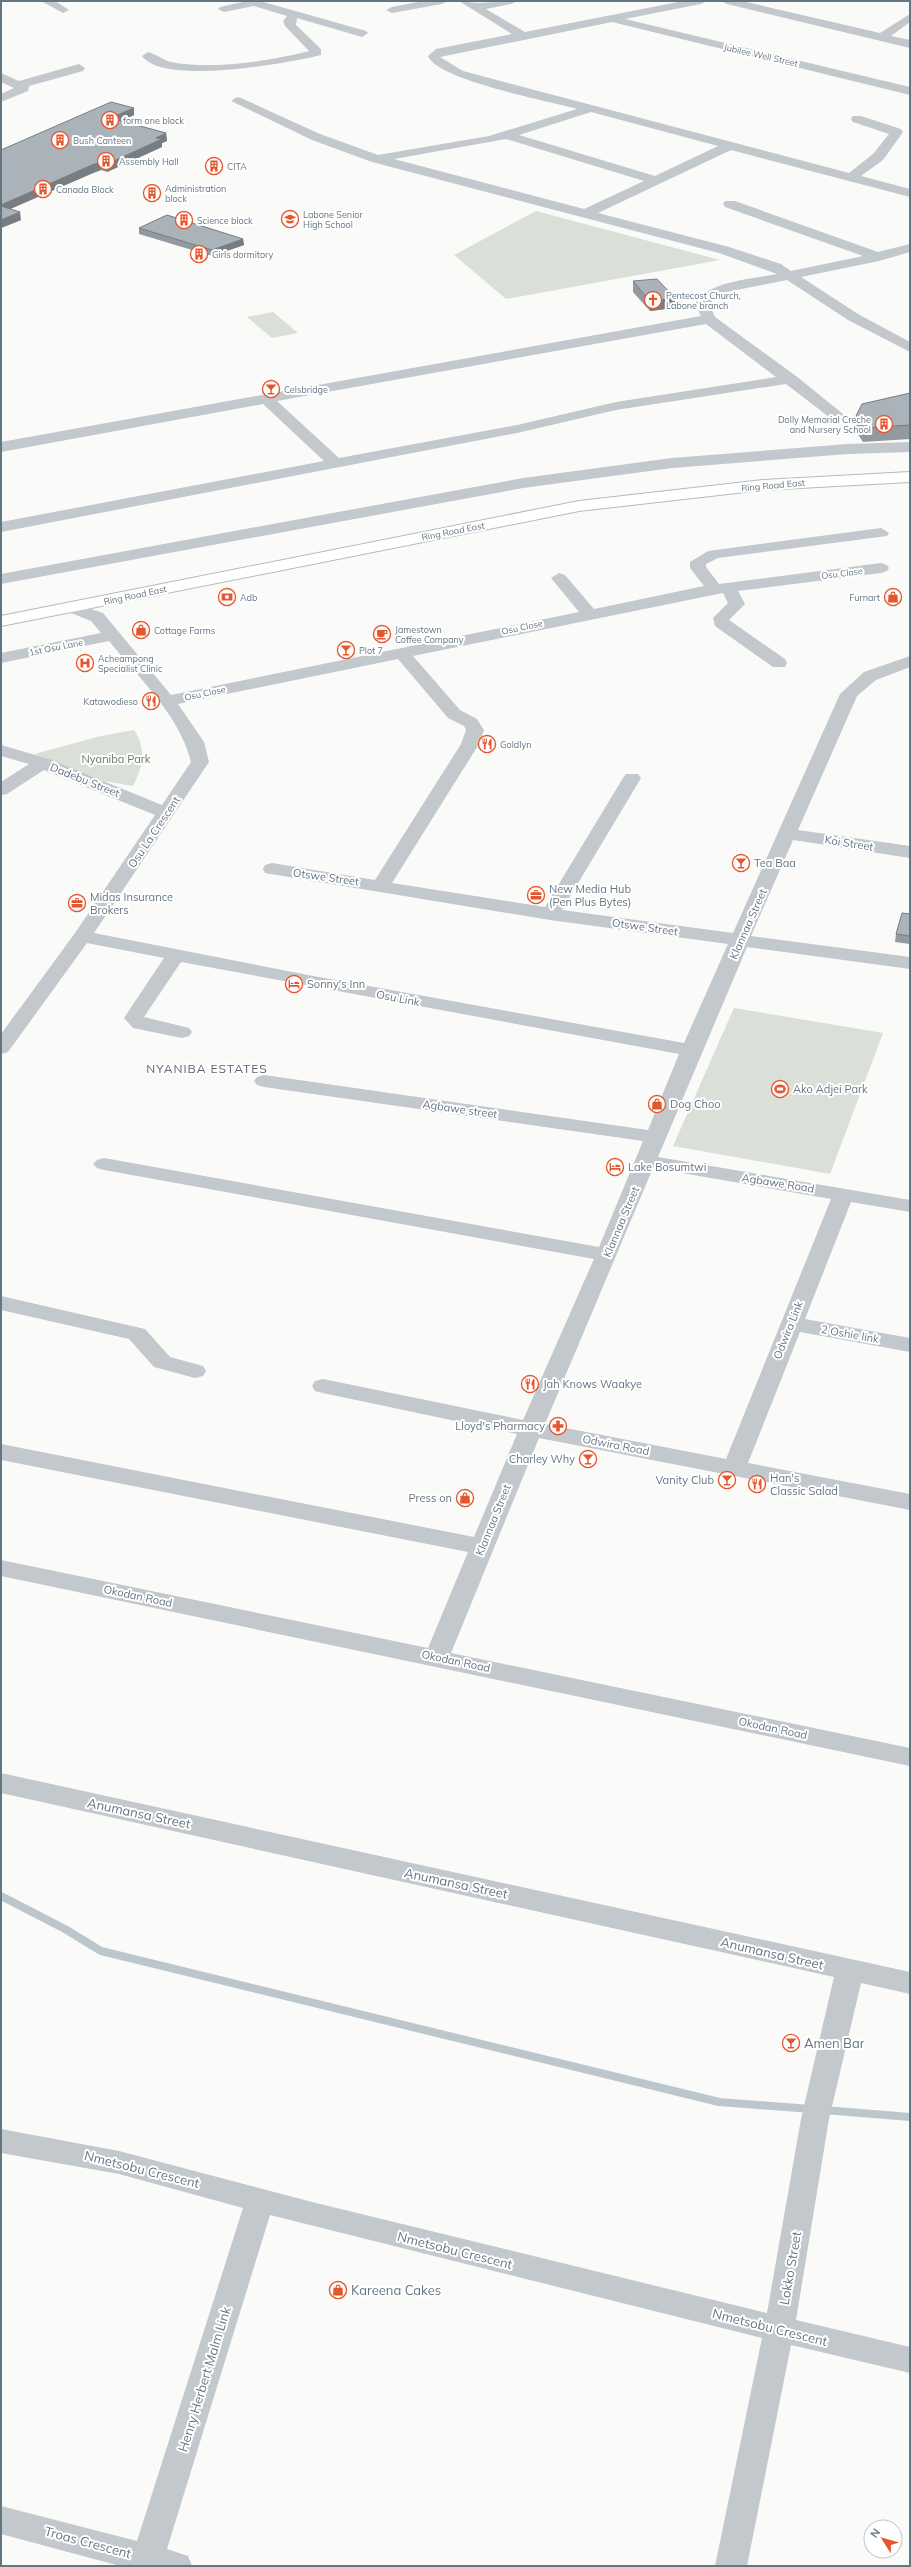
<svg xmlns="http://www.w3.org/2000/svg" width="911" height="2567" viewBox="0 0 911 2567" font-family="Mulish,sans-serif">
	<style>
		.green { fill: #dadfd7 }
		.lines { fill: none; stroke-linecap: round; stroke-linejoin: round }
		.stream { stroke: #bbc7cb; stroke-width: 8 }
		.major-casing { stroke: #b5babe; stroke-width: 2 }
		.minor { fill: #c3c8cc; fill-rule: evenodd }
		.major { fill: #fff; fill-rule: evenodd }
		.wall { fill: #929a9f }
		.shaded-wall { fill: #777d82 }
		.building { fill: #aab3b9; stroke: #777d82 }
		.labels { text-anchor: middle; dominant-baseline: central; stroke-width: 4; stroke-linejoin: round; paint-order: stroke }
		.far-street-label { font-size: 9px; fill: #657683; stroke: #fff }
		.far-poi-label { font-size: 9px; fill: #657683; stroke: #fff; text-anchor: start }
		.park-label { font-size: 11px; fill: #687a64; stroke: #fff }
		.street-label { font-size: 11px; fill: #657683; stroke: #fff }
		.poi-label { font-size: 11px; fill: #657683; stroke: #fff; text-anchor: start }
		.neighbourhood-label { font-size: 12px; letter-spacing: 1px; fill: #57646e; stroke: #fff }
		.near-street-label { font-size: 13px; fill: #657683; stroke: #fff }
		.near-poi-label { font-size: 13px; fill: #657683; stroke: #fff; text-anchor: start }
	</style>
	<rect width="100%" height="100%" fill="#fafaf8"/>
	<g class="green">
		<path d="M536,211L720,260L506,299L454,255Z"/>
		<path d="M273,312L298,333L272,338L247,317Z"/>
		<path d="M134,730C147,750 143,766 133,786L103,781L34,754L101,736Z"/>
		<path d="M734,1008L883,1033L830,1174L673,1146Z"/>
	</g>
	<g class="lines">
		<g class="stream">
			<path d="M1,1896L65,1929L101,1951L719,2102L811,2109"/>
			<path d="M824,2110L910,2117"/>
		</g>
		<g class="major-casing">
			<path id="major" d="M910,472V482L763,490L579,511L1,626V616L579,501L763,480Z"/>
		</g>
		<g class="minor">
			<path d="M41,1H55L69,10L63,13Z"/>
			<path d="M247,1H260L366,31L368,33L362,37L297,18L296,25L321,49V55C289,63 163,86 142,56L148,52C156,54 163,60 171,62C210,70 271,61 309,51L285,26L283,21L287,16L254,6L224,12L218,9L220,7Z"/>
			<path d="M423,1H448L442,4L392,13L386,10L392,7Z"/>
			<path d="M459,1L477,3L517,1L511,4L486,9L525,32L683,1H707L701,4L625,19L910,87V95L612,22L440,57L463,71L849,173L873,154L889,134L853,122L851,119L853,116H861L901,129L903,132L883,160L861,176L910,189V197L731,150L598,213L729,247L781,264L791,271L863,256L725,207L723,204L725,201H735L878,252L910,244V252L879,261L801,277L858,314L910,342V352L848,320L787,280L722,293L709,304L715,317L796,376L843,414L845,417L843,420H833L786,384L616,410L517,433L1,532V522L324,461L263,404L1,452V442L701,316L695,304C707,281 753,279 777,274L719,253L372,162L312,140L231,101L237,97L241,98L320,134L378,155L489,136L577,109C549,101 437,80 428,56L436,49L512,34ZM591,112L718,146L655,176L519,135ZM506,139L644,181L584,209L394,159ZM706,324L776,377L616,402L517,425L339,458L277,401Z"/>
			<path d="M721,1H742L880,33L910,14V22L891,36L910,40V48L727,4Z"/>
			<path d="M79,64L85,68L83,71L29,86L28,91L1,102V94L14,88L1,82V73L19,81Z"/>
			<path d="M910,442V452L848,454L672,468L523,488L1,584V574L523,478L672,458L848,444Z"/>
			<path d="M881,528L889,533L887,536L718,558L706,564V567L719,584L881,563L887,565L889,568L887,571L881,573L738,591L745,604L729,620L785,659L787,663L785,667H773L715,626L713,618L728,603L723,593L413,656L460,710L477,719L484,730L479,744L392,883L545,907L623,778L626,774H638L641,778L562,910L733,933L840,694L864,672L910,656V667L876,680L857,696L798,830L910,846V858L793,840L751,936L910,957V969L747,947L658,1157L910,1200V1212L851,1202L805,1319L910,1338V1352L800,1332L748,1463L910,1494V1510L539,1438L451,1653L910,1748V1766L1,1576V1560L428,1648L468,1552L1,1460V1444L474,1537L517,1434L323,1393L315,1391L312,1386L315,1381L323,1379L523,1420L594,1259L104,1170L97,1168L93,1164L97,1160L104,1158L599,1247L643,1141L264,1087L257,1085L254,1081L257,1077L264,1075L648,1130L679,1054L181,962L144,1017L189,1028L192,1032L189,1036L182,1038L133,1028L124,1018L164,958L87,943L8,1052L1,1054V1034L75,933L155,815L44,770L7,794L1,795V782L29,764L1,756V745L49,759L162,805L191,762C180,716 139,678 109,641L1,663V653L101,633L91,621L66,611L64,608L72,603L103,613L171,695L579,612L551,578L559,573L565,575L594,609L704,586L690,568V562L708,551ZM398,659L448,718L464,726L466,730L461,744L375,880L272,863L265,865L263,869L265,873L550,920L728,944L684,1043L308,975L94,933L209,762L204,742L178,704ZM653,1168L831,1199L726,1459L545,1424Z"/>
			<path d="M1,1296L145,1329L170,1357L203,1366L206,1371L203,1376L195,1378L154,1367L129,1339L1,1310Z"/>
			<path d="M1,1773L910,1972V1994L861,1983L829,2119L796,2320L910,2347V2373L791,2345L747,2566H715L762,2338L270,2215L167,2549L188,2556L192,2566H120L1,2534V2506L137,2541L243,2208L119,2174L1,2153V2129L119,2151L312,2202L767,2313L801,2119L834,1977L1,1793Z"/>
		</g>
		<use href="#major" class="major"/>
	</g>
	<g class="wall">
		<path d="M134,108V115L121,121L166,133L167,141L162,143V147L107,172L101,170L93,173L10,209L21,220L1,228V150Z"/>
		<path d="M139,228L243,239L244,245L212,256L139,234Z"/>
		<path d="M633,281L675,298L674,308L650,311L633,292Z"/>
		<path d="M910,393V439L863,442L855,430L856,416Z"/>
		<path d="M910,914V944L895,942L896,934Z"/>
	</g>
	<g class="shaded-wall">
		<path d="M134,108V115L110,126V118Z"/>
		<path d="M166,133L167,141L162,143V147L107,172V164L156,138Z"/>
		<path d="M101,162V170L93,173L1,213V205L92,165Z"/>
		<path d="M20,212L21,220L1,228V220Z"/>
		<path d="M243,239L244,245L212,256V250Z"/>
		<path d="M675,298L674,308L650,311V301Z"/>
	</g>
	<g class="building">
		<path d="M111,102L134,108L110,118L166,133L156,138L162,139L107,164L101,162L92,165L1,205V150Z"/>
		<path d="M1,206L20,212L1,220Z"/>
		<path d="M167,215L243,239L212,250L139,228Z"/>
		<path d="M657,279L675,298L650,301L633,281Z"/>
		<path d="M910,393V425L864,428L856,416L862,404Z"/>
		<path d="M902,913L910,914V936L896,934Z"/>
	</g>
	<defs>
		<g id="building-ring" transform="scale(0.9)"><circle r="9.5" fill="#fff" stroke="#e4572e" stroke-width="1.5"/><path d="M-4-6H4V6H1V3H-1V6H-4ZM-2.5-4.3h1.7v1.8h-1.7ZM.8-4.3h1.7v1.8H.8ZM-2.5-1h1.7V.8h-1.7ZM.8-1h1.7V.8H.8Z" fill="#e4572e"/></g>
		<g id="school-ring" transform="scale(0.9)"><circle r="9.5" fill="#fff" stroke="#e4572e" stroke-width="1.5"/><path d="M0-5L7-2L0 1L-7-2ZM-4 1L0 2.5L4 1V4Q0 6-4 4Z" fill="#e4572e"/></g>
		<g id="church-ring" transform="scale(0.9)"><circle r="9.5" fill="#fff" stroke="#e4572e" stroke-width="1.5"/><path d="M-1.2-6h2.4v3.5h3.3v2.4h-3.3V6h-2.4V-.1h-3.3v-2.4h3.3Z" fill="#e4572e"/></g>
		<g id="bar-ring" transform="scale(0.9)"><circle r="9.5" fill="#fff" stroke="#e4572e" stroke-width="1.5"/><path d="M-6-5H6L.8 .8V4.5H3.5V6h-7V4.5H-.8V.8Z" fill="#e4572e"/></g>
		<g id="bank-ring" transform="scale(0.9)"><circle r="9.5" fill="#fff" stroke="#e4572e" stroke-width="1.5"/><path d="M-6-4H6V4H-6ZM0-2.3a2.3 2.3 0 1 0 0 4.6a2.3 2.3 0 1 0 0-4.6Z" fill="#e4572e"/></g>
		<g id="shop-ring" transform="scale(0.9)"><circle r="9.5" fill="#fff" stroke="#e4572e" stroke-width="1.5"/><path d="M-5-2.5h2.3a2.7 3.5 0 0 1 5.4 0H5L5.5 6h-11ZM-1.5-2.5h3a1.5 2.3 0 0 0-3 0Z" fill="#e4572e"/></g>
		<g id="cafe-ring" transform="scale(0.9)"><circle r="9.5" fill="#fff" stroke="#e4572e" stroke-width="1.5"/><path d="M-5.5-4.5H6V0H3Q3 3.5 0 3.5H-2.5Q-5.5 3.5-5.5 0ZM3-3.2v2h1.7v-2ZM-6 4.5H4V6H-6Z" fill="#e4572e"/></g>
		<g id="hospital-ring" transform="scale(0.9)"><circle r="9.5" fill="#fff" stroke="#e4572e" stroke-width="1.5"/><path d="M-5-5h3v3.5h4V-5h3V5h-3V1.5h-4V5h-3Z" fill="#e4572e"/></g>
		<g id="restaurant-ring" transform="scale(0.9)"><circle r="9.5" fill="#fff" stroke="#e4572e" stroke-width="1.5"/><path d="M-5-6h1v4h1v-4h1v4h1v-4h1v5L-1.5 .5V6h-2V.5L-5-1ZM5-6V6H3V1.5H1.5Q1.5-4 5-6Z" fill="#e4572e"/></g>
		<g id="office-ring" transform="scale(0.9)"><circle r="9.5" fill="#fff" stroke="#e4572e" stroke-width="1.5"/><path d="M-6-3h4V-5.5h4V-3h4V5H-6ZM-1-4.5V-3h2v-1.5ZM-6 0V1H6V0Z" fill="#e4572e"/></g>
		<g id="hotel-ring" transform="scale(0.9)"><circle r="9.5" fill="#fff" stroke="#e4572e" stroke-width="1.5"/><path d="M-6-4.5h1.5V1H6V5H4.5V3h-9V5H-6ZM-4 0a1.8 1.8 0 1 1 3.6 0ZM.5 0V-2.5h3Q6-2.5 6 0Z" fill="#e4572e"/></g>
		<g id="stadium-ring" transform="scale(0.9)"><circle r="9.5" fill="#fff" stroke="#e4572e" stroke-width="1.5"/><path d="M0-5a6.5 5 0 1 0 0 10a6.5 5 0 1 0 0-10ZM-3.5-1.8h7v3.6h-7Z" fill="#e4572e"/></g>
		<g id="pharmacy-ring" transform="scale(0.9)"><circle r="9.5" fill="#fff" stroke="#e4572e" stroke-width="1.5"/><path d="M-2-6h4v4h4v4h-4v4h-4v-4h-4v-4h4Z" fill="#e4572e"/></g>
	</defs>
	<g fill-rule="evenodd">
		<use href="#building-ring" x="110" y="120"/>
		<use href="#building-ring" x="60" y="140"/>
		<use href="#building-ring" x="106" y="161"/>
		<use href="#building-ring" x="214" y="166"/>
		<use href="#building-ring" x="43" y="189"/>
		<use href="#building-ring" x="152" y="193"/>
		<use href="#school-ring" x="290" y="219"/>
		<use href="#building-ring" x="184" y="220"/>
		<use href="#building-ring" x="199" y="254"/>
		<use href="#church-ring" x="653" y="300"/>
		<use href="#bar-ring" x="271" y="389"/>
		<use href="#building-ring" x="884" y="424"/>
		<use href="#bank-ring" x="227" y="597"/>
		<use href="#shop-ring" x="893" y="597"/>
		<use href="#shop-ring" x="141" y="630"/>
		<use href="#cafe-ring" x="382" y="634"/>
		<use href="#bar-ring" x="346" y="650"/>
		<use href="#hospital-ring" x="85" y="663"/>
		<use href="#restaurant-ring" x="151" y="701"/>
		<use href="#restaurant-ring" x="487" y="744"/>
		<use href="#bar-ring" x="741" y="863"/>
		<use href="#office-ring" x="536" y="895"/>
		<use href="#office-ring" x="77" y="903"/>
		<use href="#hotel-ring" x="294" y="984"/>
		<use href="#stadium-ring" x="780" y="1089"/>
		<use href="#shop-ring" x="657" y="1104"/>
		<use href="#hotel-ring" x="615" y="1167"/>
		<use href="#restaurant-ring" x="530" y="1384"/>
		<use href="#pharmacy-ring" x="558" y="1426"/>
		<use href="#bar-ring" x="588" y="1459"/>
		<use href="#bar-ring" x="727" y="1480"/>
		<use href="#restaurant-ring" x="757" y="1484"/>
		<use href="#shop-ring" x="465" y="1498"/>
		<use href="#bar-ring" x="791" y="2043"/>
		<use href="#shop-ring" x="338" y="2290"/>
	</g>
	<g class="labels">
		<g class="far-street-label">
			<text transform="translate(761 55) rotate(13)">Jubilee Well Street</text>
			<text transform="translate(773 485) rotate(-5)">Ring Road East</text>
			<text transform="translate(453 531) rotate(-11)">Ring Road East</text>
			<text transform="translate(842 573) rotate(-7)">Osu Close</text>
			<text transform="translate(135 595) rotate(-12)">Ring Road East</text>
			<text transform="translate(522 627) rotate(-12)">Osu Close</text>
			<text transform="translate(56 647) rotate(-11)">1st Osu Lane</text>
			<text transform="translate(205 693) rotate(-12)">Osu Close</text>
		</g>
		<g class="far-poi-label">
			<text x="123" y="120">form one block</text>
			<text x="73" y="140">Bush Canteen</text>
			<text x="119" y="161">Assembly Hall</text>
			<text x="227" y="166">CITA</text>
			<text x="165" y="188">Administration<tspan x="165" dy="10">block</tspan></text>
			<text x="56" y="189">Canada Block</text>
			<text x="303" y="214">Labone Senior<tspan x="303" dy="10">High School</tspan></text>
			<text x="197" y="220">Science block</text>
			<text x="212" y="254">Girls dormitory</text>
			<text x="666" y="295">Pentecost Church,<tspan x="666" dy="10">Labone branch</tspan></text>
			<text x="284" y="389">Celsbridge</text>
			<text x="871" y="419" text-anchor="end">Dolly Memorial Creche<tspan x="871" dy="10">and Nursery School</tspan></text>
			<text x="240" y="597">Adb</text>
			<text x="880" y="597" text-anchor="end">Furnart</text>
			<text x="395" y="629">Jamestown<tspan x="395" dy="10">Coffee Company</tspan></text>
			<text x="154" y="630">Cottage Farms</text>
			<text x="359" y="650">Plot 7</text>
			<text x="98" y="658">Acheampong<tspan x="98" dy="10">Specialist Clinic</tspan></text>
			<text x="138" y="701" text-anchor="end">Katawodieso</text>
			<text x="500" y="744">Goldlyn</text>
		</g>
		<g class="park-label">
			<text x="116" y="759">Nyaniba Park</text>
		</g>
		<g class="street-label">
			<text transform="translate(85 780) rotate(22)">Dadebu Street</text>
			<text transform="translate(154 832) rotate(-56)">Osu La Crescent</text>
			<text transform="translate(849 843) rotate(9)">Koi Street</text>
			<text transform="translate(326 877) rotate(8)">Otswe Street</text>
			<text transform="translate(748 924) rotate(-66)">Klannaa Street</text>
			<text transform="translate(645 927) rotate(8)">Otswe Street</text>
			<text transform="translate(398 998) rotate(11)">Osu Link</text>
			<text transform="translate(460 1109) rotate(8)">Agbawe street</text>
			<text transform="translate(778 1183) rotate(9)">Agbawe Road</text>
			<text transform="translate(621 1222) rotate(-67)">Klannaa Street</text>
			<text transform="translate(788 1330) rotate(-68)">Odwira Link</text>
			<text transform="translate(850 1334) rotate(10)">2 Oshie link</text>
			<text transform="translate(616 1445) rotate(11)">Odwira Road</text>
			<text transform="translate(493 1520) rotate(-68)">Klannaa Street</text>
			<text transform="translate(138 1596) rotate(12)">Okodan Road</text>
			<text transform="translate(456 1661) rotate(12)">Okodan Road</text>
			<text transform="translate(773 1728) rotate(12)">Okodan Road</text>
		</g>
		<g class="poi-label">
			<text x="754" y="863">Tea Baa</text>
			<text x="549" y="889">New Media Hub<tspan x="549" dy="13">(Pen Plus Bytes)</tspan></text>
			<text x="90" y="897">Midas Insurance<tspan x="90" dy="13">Brokers</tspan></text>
			<text x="307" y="984">Sonny's Inn</text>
			<text x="793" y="1089">Ako Adjei Park</text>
			<text x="670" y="1104">Dog Choo</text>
			<text x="628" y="1167">Lake Bosumtwi</text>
			<text x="543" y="1384">Jah Knows Waakye</text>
			<text x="545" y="1426" text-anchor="end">Lloyd's Pharmacy</text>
			<text x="575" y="1459" text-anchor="end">Charley Why</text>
			<text x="770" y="1478">Han's<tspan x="770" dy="13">Classic Salad</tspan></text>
			<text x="714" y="1480" text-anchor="end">Vanity Club</text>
			<text x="452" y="1498" text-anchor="end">Press on</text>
		</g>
		<g class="neighbourhood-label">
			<text x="207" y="1068">NYANIBA ESTATES</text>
		</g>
		<g class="near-street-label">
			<text transform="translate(139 1813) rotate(12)">Anumansa Street</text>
			<text transform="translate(456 1883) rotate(12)">Anumansa Street</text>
			<text transform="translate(772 1953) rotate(13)">Anumansa Street</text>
			<text transform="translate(142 2169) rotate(14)">Nmetsobu Crescent</text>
			<text transform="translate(455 2250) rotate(14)">Nmetsobu Crescent</text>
			<text transform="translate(790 2268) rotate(-80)">Lokko Street</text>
			<text transform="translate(770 2327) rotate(14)">Nmetsobu Crescent</text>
			<text transform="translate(204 2379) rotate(-73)">Henry Herbert Malm Link</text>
			<text transform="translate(88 2542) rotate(15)">Troas Crescent</text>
		</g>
		<g class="near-poi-label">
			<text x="804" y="2043">Amen Bar</text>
			<text x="351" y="2290">Kareena Cakes</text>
		</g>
	</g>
	<rect width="911" height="2567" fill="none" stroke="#657683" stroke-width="4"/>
	<g transform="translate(883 2539) rotate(307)"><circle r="19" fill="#ffffff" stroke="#c1c8cd"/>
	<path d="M0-3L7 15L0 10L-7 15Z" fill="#e4572e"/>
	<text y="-6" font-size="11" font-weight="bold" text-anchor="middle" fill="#657683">N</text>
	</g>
</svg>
